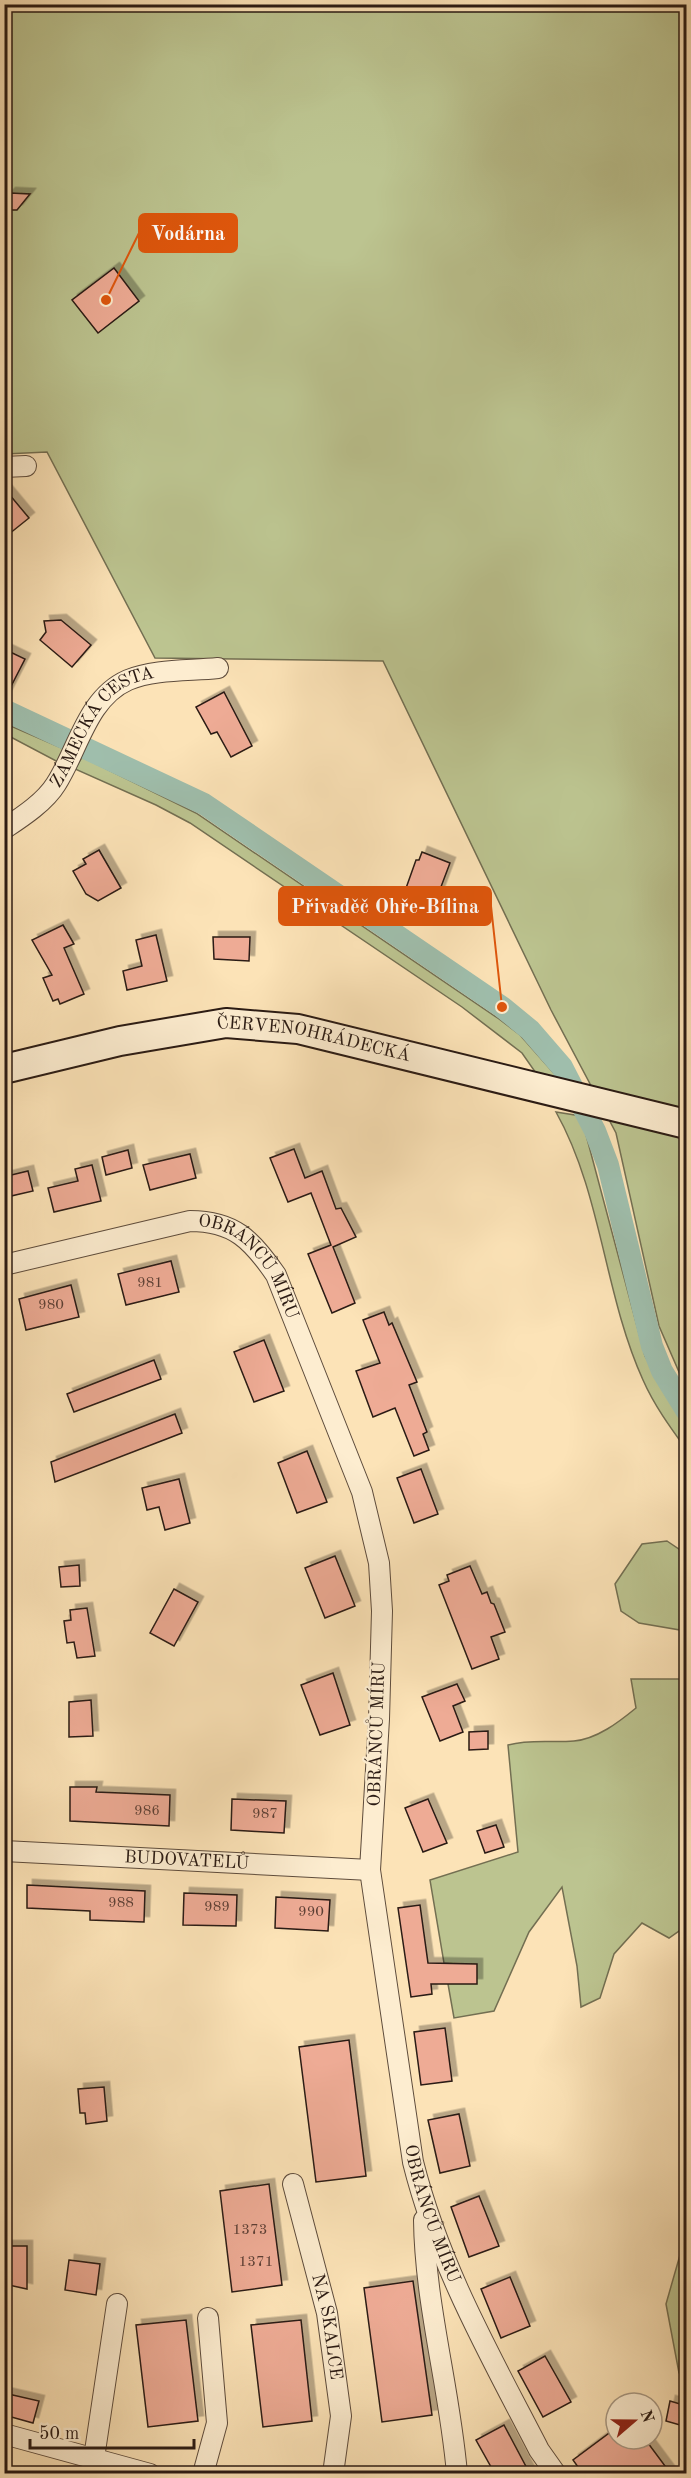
<svg xmlns="http://www.w3.org/2000/svg" width="691" height="2478" viewBox="0 0 691 2478" font-family="'Old Standard TT',serif">
	<style>
		.green { fill: #bcc490; stroke: #736f52; stroke-width: 1.5 }
		.lines { fill: none; stroke-linecap: round; stroke-linejoin: round }
		.canal { stroke: #9fbeac; stroke-width: 22 }
		.building { fill: #eeab95; stroke: #2a1a13; stroke-width: 1.5; filter: url(#shadow) }
		.street-casing { stroke: #5e4c3c; stroke-width: 22 }
		.secondary-casing { stroke: #2a1a13; stroke-width: 32 }
		.street { stroke: #fdedd0; stroke-width: 20 }
		.secondary { stroke: #fdedd0; stroke-width: 28 }
		.labels { text-anchor: middle; dominant-baseline: central; stroke-width: 4.5; stroke-linejoin: round; paint-order: stroke }
		.number-label { font-size: 15px; fill: #5b3e34 }
		.street-label { font-size: 18px; fill: #2a1a13; stroke: #fdedd0 }
		.leader { fill: none; stroke: #de560c; stroke-width: 2 }
		.callout-dot { fill: #de560c; stroke: #fdedd0; stroke-width: 2 }
		.callout { fill: #de560c; stroke: #de560c; stroke-width: 2 }
		.callout-label { font-size: 20px; text-anchor: middle; font-weight: bold; fill: #fff }
	</style>
	<defs>
		<filter id="shadow"><feDropShadow dx="5.5" dy="-5.5" stdDeviation="0" flood-color="#0004"/></filter>
	</defs>
	<rect width="100%" height="100%" fill="#fce3b7"/>
	<filter id="stains"><feTurbulence type="fractalNoise" baseFrequency=".00333" numOctaves="4"/><feColorMatrix values="0 0 0 0 .2 0 0 0 0 .09 0 0 0 0 .02 0 0 0 .5 -.17"/></filter>
	<radialGradient id="worn" r=".72"><stop offset=".6" stop-color="#630" stop-opacity="0"/><stop offset="1" stop-color="#630" stop-opacity=".3"/></radialGradient>
	<g class="green">
		<path d="M5,5H686V1388L659,1326L616,1133L551,1010L383,661L155,658L47,452L5,454Z"/>
		<path d="M4,723L64,749L58,762L5,734Z"/>
		<path d="M82,757L196,813L499,1019L520,1035L559,1079L538,1076L522,1053L462,1007L190,823L156,805L75,769Z"/>
		<path d="M556,1112L581,1116L645,1356L686,1427V1449C670,1427 654,1405 643,1380C604,1294 602,1194 556,1112Z"/>
		<path d="M667,1541L686,1554V1631L639,1623L621,1611L615,1584L642,1544Z"/>
		<path d="M631,1679H686V1926L669,1938L642,1923L614,1954L600,1998L581,2007L577,1966L562,1887L529,1932L494,2011L454,2018L448,1984L456,1964L444,1963L430,1880L518,1852L508,1745C531,1739 551,1743 574,1741C597,1739 619,1722 636,1708Z"/>
		<path d="M686,2234V2375L679,2373L666,2304Z"/>
	</g>
	<g class="lines">
		<path class="canal" d="M4,710L204,804L502,1007L530,1030L562,1067L595,1131L608,1165L652,1346L662,1371L686,1410"/>
	</g>
	<g class="building">
		<path d="M10,193L30,194L17,210H4V199Z"/>
		<path d="M114,268L139,301L98,333L72,300Z"/>
		<path d="M4,488L29,518L4,538Z"/>
		<path d="M61,620L91,645L72,667L40,640L46,632L44,621Z"/>
		<path d="M4,649L25,659L4,700Z"/>
		<path d="M224,692L252,746L231,757L217,732L211,734L196,707Z"/>
		<path d="M99,850L121,888L98,901L86,894L73,871L86,864L83,859Z"/>
		<path d="M422,852L450,863L436,900L405,891L416,860H419Z"/>
		<path d="M63,925L74,944L64,948L84,994L60,1004L58,999L53,1001L43,978L52,975L32,940Z"/>
		<path d="M156,935L167,981L127,990L123,971L142,966L136,940Z"/>
		<path d="M213,937H250L249,961L214,959Z"/>
		<path d="M294,1149L305,1178L322,1171L336,1209L341,1208L356,1237L333,1247L355,1303L332,1313L308,1254L331,1245L311,1193L288,1202L270,1158Z"/>
		<path d="M128,1150L132,1168L106,1175L102,1157Z"/>
		<path d="M190,1154L196,1178L150,1190L143,1165Z"/>
		<path d="M92,1165L101,1201L54,1212L48,1188L78,1181L75,1169Z"/>
		<path d="M28,1171L33,1191L11,1196L7,1176Z"/>
		<path d="M171,1261L179,1292L126,1305L118,1274Z"/>
		<path d="M71,1285L79,1317L26,1330L19,1299Z"/>
		<path d="M384,1312L389,1325L392,1323L417,1382L409,1385L427,1432L423,1434L429,1450L414,1456L395,1408L373,1417L356,1371L380,1363L363,1320Z"/>
		<path d="M264,1340L284,1391L254,1402L234,1352Z"/>
		<path d="M154,1360L161,1379L74,1412L67,1394Z"/>
		<path d="M175,1414L182,1433L55,1482L51,1462Z"/>
		<path d="M307,1451L327,1502L297,1513L278,1463Z"/>
		<path d="M421,1469L438,1514L414,1523L397,1478Z"/>
		<path d="M179,1479L190,1523L165,1530L159,1507L147,1510L142,1488Z"/>
		<path d="M335,1556L355,1606L325,1618L305,1568Z"/>
		<path d="M79,1565L80,1586L61,1587L59,1567Z"/>
		<path d="M470,1566L482,1594L487,1592L491,1603L494,1604L505,1632L491,1637L499,1659L472,1669L439,1585L449,1581L447,1575Z"/>
		<path d="M174,1589L198,1602L174,1646L150,1633Z"/>
		<path d="M87,1608L95,1656L77,1658L74,1642L67,1643L64,1621L71,1620L70,1610Z"/>
		<path d="M333,1673L350,1725L320,1735L301,1685Z"/>
		<path d="M457,1684L465,1701L453,1706L463,1732L440,1741L422,1697Z"/>
		<path d="M91,1700L93,1736L69,1737V1702Z"/>
		<path d="M488,1731V1749L469,1750V1732Z"/>
		<path d="M70,1787H97L96,1792L170,1795L169,1826L70,1821Z"/>
		<path d="M232,1799L286,1801L284,1833L231,1830Z"/>
		<path d="M428,1799L447,1843L423,1852L405,1808Z"/>
		<path d="M496,1825L504,1847L485,1853L477,1831Z"/>
		<path d="M27,1885L145,1891L144,1922L90,1920V1911L27,1908Z"/>
		<path d="M184,1893L237,1895L236,1926L183,1925Z"/>
		<path d="M276,1897L330,1900L328,1931L275,1928Z"/>
		<path d="M420,1905L428,1963L477,1964V1984H431L432,1994L411,1997L398,1908Z"/>
		<path d="M445,2028L452,2081L421,2085L414,2032Z"/>
		<path d="M349,2040L366,2176L316,2182L299,2047Z"/>
		<path d="M104,2087L107,2121L86,2124L85,2113H80L78,2089Z"/>
		<path d="M459,2114L470,2166L440,2173L428,2120Z"/>
		<path d="M269,2184L282,2285L232,2292L220,2191Z"/>
		<path d="M479,2196L499,2246L469,2257L451,2207Z"/>
		<path d="M4,2246H27V2289L4,2284Z"/>
		<path d="M69,2260L100,2264L96,2295L65,2290Z"/>
		<path d="M510,2277L530,2326L501,2338L481,2289Z"/>
		<path d="M413,2281L432,2415L382,2422L364,2288Z"/>
		<path d="M186,2320L198,2421L148,2427L136,2325Z"/>
		<path d="M301,2320L312,2421L263,2427L251,2325Z"/>
		<path d="M545,2356L571,2402L543,2417L518,2371Z"/>
		<path d="M4,2393L39,2401L33,2423L4,2415Z"/>
		<path d="M670,2401L687,2406V2427L666,2421Z"/>
		<path d="M504,2425L530,2474H495L476,2440Z"/>
		<path d="M616,2428V2439H645L671,2474H583L573,2460Z"/>
	</g>
	<g class="lines">
		<g class="street-casing">
			<g id="street">
				<path d="M4,467L26,466"/>
				<path id="s1" d="M4,829C22,817 45,802 56,784C78,750 87,698 128,680C154,669 190,671 218,668"/>
				<path id="s2" d="M4,1265L190,1221C234,1221 252,1240 276,1275L362,1492L379,1563L382,1611L379,1719L370,1870L413,2162C439,2266 490,2355 539,2450L556,2474"/>
				<path id="s3" d="M4,1851L370,1870"/>
				<path id="s4" d="M293,2184L327,2313L341,2416L333,2474"/>
				<path d="M424,2220C425,2305 450,2389 457,2474"/>
				<path d="M4,2434L150,2474"/>
				<path d="M94,2458L117,2304"/>
				<path d="M203,2474L217,2423L208,2318"/>
			</g>
		</g>
		<g class="secondary-casing">
			<g id="secondary">
				<path id="s5" d="M4,1069L120,1041L226,1023L298,1029L686,1124"/>
			</g>
		</g>
		<use href="#street" class="street"/>
		<use href="#secondary" class="secondary"/>
	</g>
	<g class="labels">
		<g class="number-label">
			<text x="150" y="1283">981</text>
			<text x="51" y="1305">980</text>
			<text x="147" y="1811">986</text>
			<text x="265" y="1814">987</text>
			<text x="121" y="1903">988</text>
			<text x="217" y="1907">989</text>
			<text x="311" y="1912">990</text>
			<text x="250" y="2230">1373</text>
			<text x="256" y="2262">1371</text>
		</g>
		<g class="street-label">
			<text stroke="none"><textPath href="#s1" startOffset="146">ZÁMECKÁ CESTA</textPath></text>
			<text stroke="none"><textPath href="#s5" startOffset="316">ČERVENOHRÁDECKÁ</textPath></text>
			<text stroke="none"><textPath href="#s2" startOffset="272">OBRÁNCŮ MÍRU</textPath></text>
			<text transform="translate(377 1734) rotate(-88)">OBRÁNCŮ MÍRU</text>
			<text stroke="none"><textPath href="#s3" startOffset="183">BUDOVATELŮ</textPath></text>
			<text stroke="none"><textPath href="#s2" startOffset="1262">OBRÁNCŮ MÍRU</textPath></text>
			<text stroke="none"><textPath href="#s4" startOffset="147">NA SKALCE</textPath></text>
		</g>
	</g>
	<path class="leader" d="M106 300L139 233M502 1007L491 906"/>
	<g class="callout-dot">
		<circle cx="106" cy="300" r="6"/>
		<circle cx="502" cy="1007" r="6"/>
	</g>
	<g class="callout">
		<rect x="139" y="214" width="98" height="38" rx="6"/>
		<rect x="279" y="887" width="212" height="38" rx="6"/>
	</g>
	<g class="callout-label">
		<text x="188" y="240">Vodárna</text>
		<text x="385" y="913">Přivaděč Ohře-Bílina</text>
	</g>
	<rect width="691" height="2478" fill="none" stroke="#fce3b7" stroke-width="24"/>
	<rect x="6" y="6" width="679" height="2466" fill="none" stroke="#2a1a13" stroke-width="3"/>
	<rect x="12" y="12" width="667" height="2454" fill="none" stroke="#2a1a13" stroke-width="1.5"/>
	<g transform="translate(634 2421) rotate(70)"><circle r="28" fill="#fdedd0" stroke="#a99984" stroke-width="1.5"/>
	<path d="M0-4.5L10 22L0 15L-10 22Z" fill="#8f2418"/>
	<text y="-9" font-size="16" font-weight="bold" text-anchor="middle" fill="#2a1a13">N</text>
	</g>
	<path d="M30 2439v9h164v-9" fill="none" stroke="#2a1a13" stroke-width="3"/>
	<text x="39" y="2439" font-size="18" fill="#2a1a13" stroke="#fdedd0" stroke-width="4.5" paint-order="stroke">50 m</text>
	<rect width="100%" height="100%" filter="url(#stains)"/>
	<rect width="100%" height="100%" fill="url(#worn)"/>
</svg>
